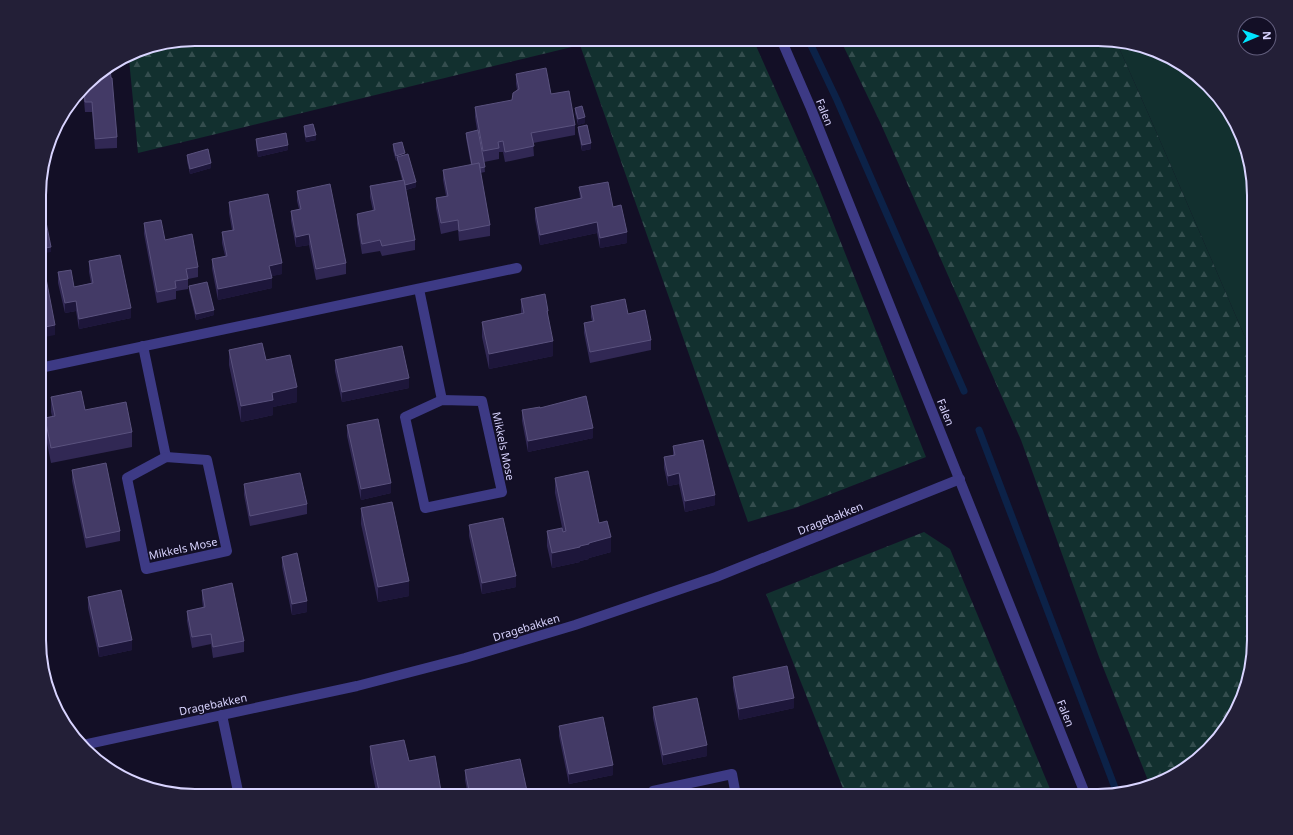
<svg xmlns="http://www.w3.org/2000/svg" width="1293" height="835" viewBox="0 0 1293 835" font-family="'Noto Sans',sans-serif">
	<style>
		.grass { fill: #12302f }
		.forest { fill: url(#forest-firs) }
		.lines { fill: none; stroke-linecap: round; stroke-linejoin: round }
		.stream { stroke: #0c2248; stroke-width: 7 }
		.minor { stroke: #3d3a85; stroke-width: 10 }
		.tertiary { stroke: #3d3a85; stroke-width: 10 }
		.wall { fill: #312854 }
		.shaded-wall { fill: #1d163a }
		.building { fill: #433a66; stroke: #5a527e }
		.labels { text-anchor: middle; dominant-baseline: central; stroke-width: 3; stroke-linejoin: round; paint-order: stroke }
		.street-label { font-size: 11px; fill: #d9d4ff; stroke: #130f26 }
		.rim { fill: none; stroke: #d9d4ff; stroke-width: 2 }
	</style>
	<defs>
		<pattern id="forest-firs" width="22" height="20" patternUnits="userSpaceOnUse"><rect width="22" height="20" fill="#12302f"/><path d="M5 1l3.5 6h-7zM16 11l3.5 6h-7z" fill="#344d4e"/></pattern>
	</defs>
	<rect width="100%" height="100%" fill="#130f26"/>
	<g class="grass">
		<path d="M195,39H202L146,55L145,49Z"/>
		<path d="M1116,41L1139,44L1185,65L1233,117L1254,185V358L1155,129Z"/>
	</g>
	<g class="forest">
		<path d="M202,39H753L818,185L926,457L795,508L748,522L580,45L138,153L129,59Z"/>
		<path d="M840,39H1099L1116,41L1155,129L1254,358V650L1246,690L1228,727L1176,775L1149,783L1099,657L1021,440L880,122Z"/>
		<path d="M924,532L950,549L1053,796H846L766,594Z"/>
	</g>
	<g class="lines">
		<g class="stream">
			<path d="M808,39L837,100L964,391"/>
			<path d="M979,430L1117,793"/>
		</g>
		<g class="minor">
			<path d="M419,289L442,400"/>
			<path d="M143,346L166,457"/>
			<path d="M40,368L517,268"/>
			<path d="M442,400L482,401L502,492L425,508L405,417Z"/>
			<path d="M166,457L207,460L227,551L146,569L127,478Z"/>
			<path d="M222,715L239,796"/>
			<path d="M654,796L653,791L732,774L736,796"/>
		</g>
		<g class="tertiary">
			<path d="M781,39L810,106L1086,796"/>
			<path d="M83,745L357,686L465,658L575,625L716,577L960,479"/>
		</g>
	</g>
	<g class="wall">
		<path d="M516,74L551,94L575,125V135L533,143L534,156L505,162L503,152H499V159L484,162L485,172L480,173L490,225V236L459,241L458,230L441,234L436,208V198L446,196L443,180V170L471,165L466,138V133L477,130L475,117V107L512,100L517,90L516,84Z"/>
		<path d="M111,78L117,137V148L95,149L92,112H85L83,90L90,80Z"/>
		<path d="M575,108L585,123L578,125L575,113Z"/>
		<path d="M304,126L316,140L306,142L304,132Z"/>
		<path d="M578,127L591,149L582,151L578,132Z"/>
		<path d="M256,139L288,150L258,157L256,145Z"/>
		<path d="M393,144L405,155L416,187L406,190L415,240V250L382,256L380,251L362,254L357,224V214L373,211L370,197V186L402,180L397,160L396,161L393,150Z"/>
		<path d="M187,155L211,168L190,174L187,161Z"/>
		<path d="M579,187L613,207L627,243L600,248L597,233L540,245L535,219V208L580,199Z"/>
		<path d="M297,191L346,263V274L316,280L309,245L296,247L291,221V211L299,209L297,201Z"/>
		<path d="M229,202L282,274L271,276L272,288L218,300L212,269V259L225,256L222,243V232L232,230L229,213Z"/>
		<path d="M144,223L165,240L198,267V277L188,279V289L176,291V299L157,303L144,234Z"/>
		<path d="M89,261L131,318L79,329L76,311L65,313L58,283V272L74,287L91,283L89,272Z"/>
		<path d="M189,286L214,315L196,320L189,291Z"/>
		<path d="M521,299L548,311V319L553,356L489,369L482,337V322L521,314Z"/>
		<path d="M591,306L628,314L651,340V350L590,363L584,333V323L592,321L591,317Z"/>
		<path d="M229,350L266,360L297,402L273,407V415L241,422L229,365Z"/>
		<path d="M335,360L409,388L342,402L335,371Z"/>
		<path d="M51,397L85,410L132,432V447L51,463L45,433V418L52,416L51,412Z"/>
		<path d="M540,408L593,438L528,452L522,421V410Z"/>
		<path d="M347,425L391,493L361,500L347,436Z"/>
		<path d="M673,446L715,505L685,512L679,484L668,486L664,468V457L673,455Z"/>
		<path d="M72,470L120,531V541L86,548L72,481Z"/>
		<path d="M555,478L599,523L611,552L589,558V559L580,561V562L552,568L547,546V531L563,532L555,493Z"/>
		<path d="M244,484L307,504V514L250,526L244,495Z"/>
		<path d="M361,508L409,596L378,602L361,524Z"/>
		<path d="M469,525L516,587L482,594L469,536Z"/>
		<path d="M282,557L307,612L292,615L282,567Z"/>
		<path d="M202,590L244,641V652L213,658L211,644L192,648L187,621V611L203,608L202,600Z"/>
		<path d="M88,597L132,650L99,657L88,608Z"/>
		<path d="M733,677L794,708L739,720L733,688Z"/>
		<path d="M653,707L707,756L663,765L653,718Z"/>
		<path d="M559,726L613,775L569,784L559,736Z"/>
		<path d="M370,746L409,761L441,791V796H377L370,762Z"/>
		<path d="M465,770L527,791V796H468L465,780Z"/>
	</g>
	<g class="shaded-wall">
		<path d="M585,117V123L578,125V119Z"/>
		<path d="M316,135V140L306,142V137Z"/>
		<path d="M591,143V149L582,151V145Z"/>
		<path d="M288,145V150L258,157V151Z"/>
		<path d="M405,153V158L397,157V160L396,161V156Z"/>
		<path d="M211,163V168L190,174V169Z"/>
		<path d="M416,182V187L405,190V185Z"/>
		<path d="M597,222V233L540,245V235Z"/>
		<path d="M627,232V243L600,248V238Z"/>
		<path d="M309,234V245L296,247V237Z"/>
		<path d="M51,247V252L40,254V249Z"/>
		<path d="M282,263V274L269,277V266Z"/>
		<path d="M272,278V288L218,300V289Z"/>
		<path d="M76,301V311L65,313V303Z"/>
		<path d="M131,308V318L79,329V319Z"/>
		<path d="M214,310V315L196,320V314Z"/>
		<path d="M55,325V335L40,338V328Z"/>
		<path d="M553,341V356L489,369V354Z"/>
		<path d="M409,378V388L342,402V392Z"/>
		<path d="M297,387V402L273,407V415L241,422V406L272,393Z"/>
		<path d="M593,428V438L528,452V441Z"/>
		<path d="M679,473V484L668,486V476Z"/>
		<path d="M391,483V493L361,500V489Z"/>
		<path d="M715,495V505L685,512V501Z"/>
		<path d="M611,537V552L589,558V559L580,561V562L552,568V553Z"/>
		<path d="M516,576V587L482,594V583Z"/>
		<path d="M409,581V596L378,602V587Z"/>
		<path d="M307,601V612L292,615V604Z"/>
		<path d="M132,640V650L99,657V647Z"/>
		<path d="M794,698V708L739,720V709Z"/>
		<path d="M707,745V756L663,765V755Z"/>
		<path d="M613,765V775L569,784V774Z"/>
	</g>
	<g class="building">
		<path d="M110,67V68L111,78H112L117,137L95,139L92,102H85L84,89L90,80L94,79V77Z"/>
		<path d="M546,68L551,94L569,91L575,125L531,133L534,146L505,152L503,141L498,142L499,148L483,151L475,107L512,100L513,93L519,89L516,74Z"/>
		<path d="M582,106L585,117L578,119L575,108Z"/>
		<path d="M313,124L316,135L306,137L304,126Z"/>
		<path d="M587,125L591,143L582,145L578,127Z"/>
		<path d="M478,130L485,167L480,168L479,163L472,165L466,133Z"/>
		<path d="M286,133L288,145L258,151L256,139Z"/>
		<path d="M402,142L405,153L396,156L393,144Z"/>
		<path d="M208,149L211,163L190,169L187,155Z"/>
		<path d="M408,154L416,182L405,185L397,157Z"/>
		<path d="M479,163L490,225L459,231L458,220L441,223L436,198L448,196L443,170Z"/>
		<path d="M404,180L415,240L382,246L380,240L362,244L357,214L375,210L370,186Z"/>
		<path d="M608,182L613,207L621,205L627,232L600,238L597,222L540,235L535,208L582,198L579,187Z"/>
		<path d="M330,184L346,263L316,269L309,234L296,237L291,211L301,209L297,191Z"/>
		<path d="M268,194L282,263L269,266L272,278L218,289L212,259L227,256L222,232L234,230L229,202Z"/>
		<path d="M43,207L51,247L40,249V208Z"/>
		<path d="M161,220L165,240L192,234L198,267L186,269L188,279L175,281L176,288L157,292L144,223Z"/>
		<path d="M120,255L131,308L79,319L76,301L65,303L58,272L71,270L74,287L93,283L89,261Z"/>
		<path d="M43,263L55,325L40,328V264Z"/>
		<path d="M207,282L214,310L196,314L189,286Z"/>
		<path d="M545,294L548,311H547L553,341L489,354L482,322L524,313L521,299Z"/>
		<path d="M625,299L628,314L645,310L651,340L590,352L584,323L594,321L591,306Z"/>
		<path d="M262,343L266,360L290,355L297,387L272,393L273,400L241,406L229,350Z"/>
		<path d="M402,346L409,378L342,392L335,360Z"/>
		<path d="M81,391L85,410L126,402L132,432L51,448L45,418L55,416L51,397Z"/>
		<path d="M586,396L593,428L528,441L522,410L540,407V408Z"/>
		<path d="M378,419L391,483L361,489L347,425Z"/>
		<path d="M703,440L715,495L685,501L679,473L668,476L664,457L675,455L673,446Z"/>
		<path d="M106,463L120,531L86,538L72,470Z"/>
		<path d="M588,471L599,523L607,521L611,537L589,543V544L580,546V547L552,553L547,531L562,528L563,532L566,531L555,478Z"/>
		<path d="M300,473L307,504L250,516L244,484Z"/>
		<path d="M392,502L409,581L378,587L361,508Z"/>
		<path d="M503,518L516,576L482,583L469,525Z"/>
		<path d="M297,553L307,601L292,604L282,557Z"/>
		<path d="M232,583L244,641L213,647L211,634L192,637L187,611L205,607L202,590Z"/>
		<path d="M121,590L132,640L99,647L88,597Z"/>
		<path d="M787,666L794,698L739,709L733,677Z"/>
		<path d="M697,698L707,745L663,755L653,707Z"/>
		<path d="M603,717L613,765L569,774L559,726Z"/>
		<path d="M404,740L409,761L435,756L441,791L414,796H380L370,746Z"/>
		<path d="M520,759L527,791L503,796H470L465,770Z"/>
		<path d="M804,790L805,796H779V795Z"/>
	</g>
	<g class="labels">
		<g class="street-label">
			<text transform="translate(825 112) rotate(68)">Falen</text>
			<text transform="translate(946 412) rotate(68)">Falen</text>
			<text transform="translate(504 446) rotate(78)">Mikkels Mose</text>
			<text transform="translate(830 518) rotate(-22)">Dragebakken</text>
			<text transform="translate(183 548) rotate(-12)">Mikkels Mose</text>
			<text transform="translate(526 627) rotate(-17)">Dragebakken</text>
			<text transform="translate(213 704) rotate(-12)">Dragebakken</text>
			<text transform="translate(1066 713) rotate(68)">Falen</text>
		</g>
	</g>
	<path d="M0 0H1293V835H0ZM195 46H1098A149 149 0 0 1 1247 195V640A149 149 0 0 1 1098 789H195A149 149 0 0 1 46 640V195A149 149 0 0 1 195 46Z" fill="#231f37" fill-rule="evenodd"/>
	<path class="rim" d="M195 46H1098A149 149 0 0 1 1247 195V640A149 149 0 0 1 1098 789H195A149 149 0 0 1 46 640V195A149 149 0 0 1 195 46Z"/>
	<g transform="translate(1257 36) rotate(88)"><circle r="19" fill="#130f26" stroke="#625e7d"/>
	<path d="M0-3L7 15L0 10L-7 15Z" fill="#00e5ff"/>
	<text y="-6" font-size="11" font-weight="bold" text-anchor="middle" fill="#d9d4ff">N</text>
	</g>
</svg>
